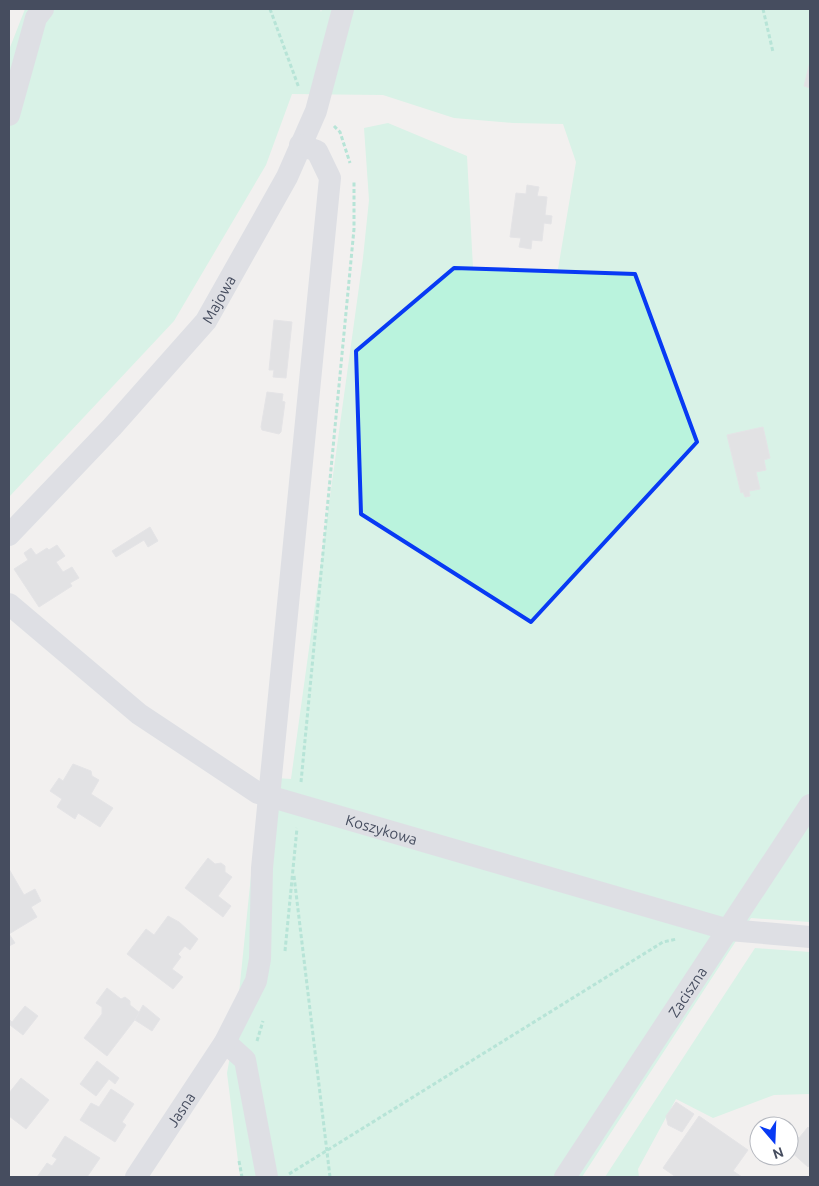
<svg xmlns="http://www.w3.org/2000/svg" width="819" height="1186" viewBox="0 0 819 1186" font-family="Ubuntu,sans-serif">
	<style>
		.green { fill: #baf3dd }
		.building { fill: #ced0d8; stroke: #d3d4dc }
		.lines { fill: none; stroke-linecap: round; stroke-linejoin: round }
		.path { stroke: #6fd5ba; stroke-width: 3; stroke-dasharray: 4 2.5; stroke-linecap: butt }
		.minor { stroke: #c5cbd8; stroke-width: 22 }
		.marked { fill: none; stroke: #083af4; stroke-width: 4; stroke-linejoin: round }
		.labels { text-anchor: middle; dominant-baseline: central; stroke-width: 4; stroke-linejoin: round; paint-order: stroke }
		.street-label { font-size: 15px; fill: #464d5f; stroke: #fff }
	</style>
	<rect width="100%" height="100%" fill="#f2f0ef"/>
	<g class="green">
		<path d="M25,9H320L321,12L322,9H810V922L751,918L582,1177H240L227,1073L236,1023L261,777L291,779L363,258L369,200L364,128L388,123L467,156L473,268L558,269L576,162L563,124L513,123L454,118L383,95L292,94L266,165L174,321L9,497V50Z"/>
		<path d="M755,948L810,952V1094L774,1095L713,1118L676,1099L638,1169L639,1177H605Z"/>
	</g>
	<g class="building">
		<path d="M810,62V88L804,86Z"/>
		<path d="M527,185L539,187L537,196L547,197L545,215L552,216L551,224L544,223L542,241L532,240L531,249L519,247L521,238L510,237L516,193L526,194Z"/>
		<path d="M274,320L292,322L286,378L273,377L274,370H269Z"/>
		<path d="M267,392L283,394L282,401L285,402L281,432L279,434L262,430L261,427Z"/>
		<path d="M763,427L770,458L764,460L766,470L756,472L760,489L749,491L750,496L745,497L743,492L741,493L727,435Z"/>
		<path d="M150,527L158,541L148,547L144,540L116,557L112,551Z"/>
		<path d="M57,545L65,556L56,562L63,572L72,567L79,578L70,583L72,586L39,607L14,569L28,560L24,553L31,548L36,555L47,548L49,550Z"/>
		<path d="M73,764L91,771L92,776L99,780L91,794L113,808L100,827L78,813L75,819L57,807L62,799L50,791L59,778L63,781Z"/>
		<path d="M208,858L215,864L221,863L225,866V872L232,877L218,896L231,906L223,917L185,888Z"/>
		<path d="M9,869L24,895L35,889L41,901L31,907L37,917L9,934L15,943L9,946Z"/>
		<path d="M168,916L179,922L198,939L190,950L185,946L178,954L181,957L172,969L183,977L173,989L127,954L146,929L154,935Z"/>
		<path d="M107,988L121,999L125,997L130,1001V1005L140,1013L107,1056L84,1038L102,1014V1007L96,1003Z"/>
		<path d="M143,1005L160,1019L152,1031L135,1020Z"/>
		<path d="M25,1006L38,1016L23,1035L10,1025L9,1027V1019L12,1022Z"/>
		<path d="M97,1061L119,1078L115,1084L109,1079L96,1096L80,1084Z"/>
		<path d="M21,1078L49,1100L26,1129L9,1116V1093Z"/>
		<path d="M111,1089L134,1104L122,1122L126,1125L115,1142L80,1120L91,1103L99,1107Z"/>
		<path d="M676,1102L694,1114L682,1132L668,1125L666,1116Z"/>
		<path d="M699,1116L748,1150L733,1171L742,1177H676L663,1168Z"/>
		<path d="M808,1127L810,1129V1165L808,1167L789,1150V1130L799,1138Z"/>
		<path d="M65,1136L100,1158L87,1177H37L47,1163L52,1166L57,1159L52,1156Z"/>
	</g>
	<g class="lines">
		<g class="path">
			<path d="M270,9L299,88"/>
			<path d="M763,9L773,52"/>
			<path d="M334,126L340,132L350,163"/>
			<path d="M301,782L354,229V181"/>
			<path d="M294,876L330,1177"/>
			<path d="M285,951L297,828"/>
			<path d="M257,1041L263,1021"/>
			<path d="M239,1161L242,1177"/>
			<path d="M289,1174L663,942L677,939"/>
		</g>
		<g class="minor">
			<path d="M9,115L36,18L43,9"/>
			<path id="s1" d="M9,535L112,427L206,321L287,177L316,111L343,9"/>
			<path id="s2" d="M9,604L139,714L258,793L729,930L810,937"/>
			<path d="M225,1042L245,1060L267,1177"/>
			<path id="s3" d="M136,1177L225,1042L256,981L260,959L262,868L330,178L317,151L300,145"/>
			<path id="s4" d="M565,1177L810,805"/>
		</g>
	</g>
	<path d="M0 0H819V1186H0ZM454,268L635,274L697,442L531,622L361,514L356,351Z" fill="#f2f0ef" fill-opacity=".55" fill-rule="evenodd"/>
	<path class="marked" d="M454,268L635,274L697,442L531,622L361,514L356,351Z"/>
	<g class="labels">
		<g class="street-label">
			<text stroke="none"><textPath href="#s1" startOffset="316">Majowa</textPath></text>
			<text stroke="none"><textPath href="#s2" startOffset="442">Koszykowa</textPath></text>
			<text stroke="none"><textPath href="#s4" startOffset="222">Zaciszna</textPath></text>
			<text stroke="none"><textPath href="#s3" startOffset="81">Jasna</textPath></text>
		</g>
	</g>
	<rect width="819" height="1186" fill="none" stroke="#464d5f" stroke-width="20"/>
	<g transform="translate(774 1141) rotate(161)"><circle r="24" fill="#ffffff" stroke="#b5b8bf"/>
	<path d="M0-4L9 19L0 12L-9 19Z" fill="#083af4"/>
	<text y="-8" font-size="14" font-weight="bold" text-anchor="middle" fill="#464d5f">N</text>
	</g>
</svg>
